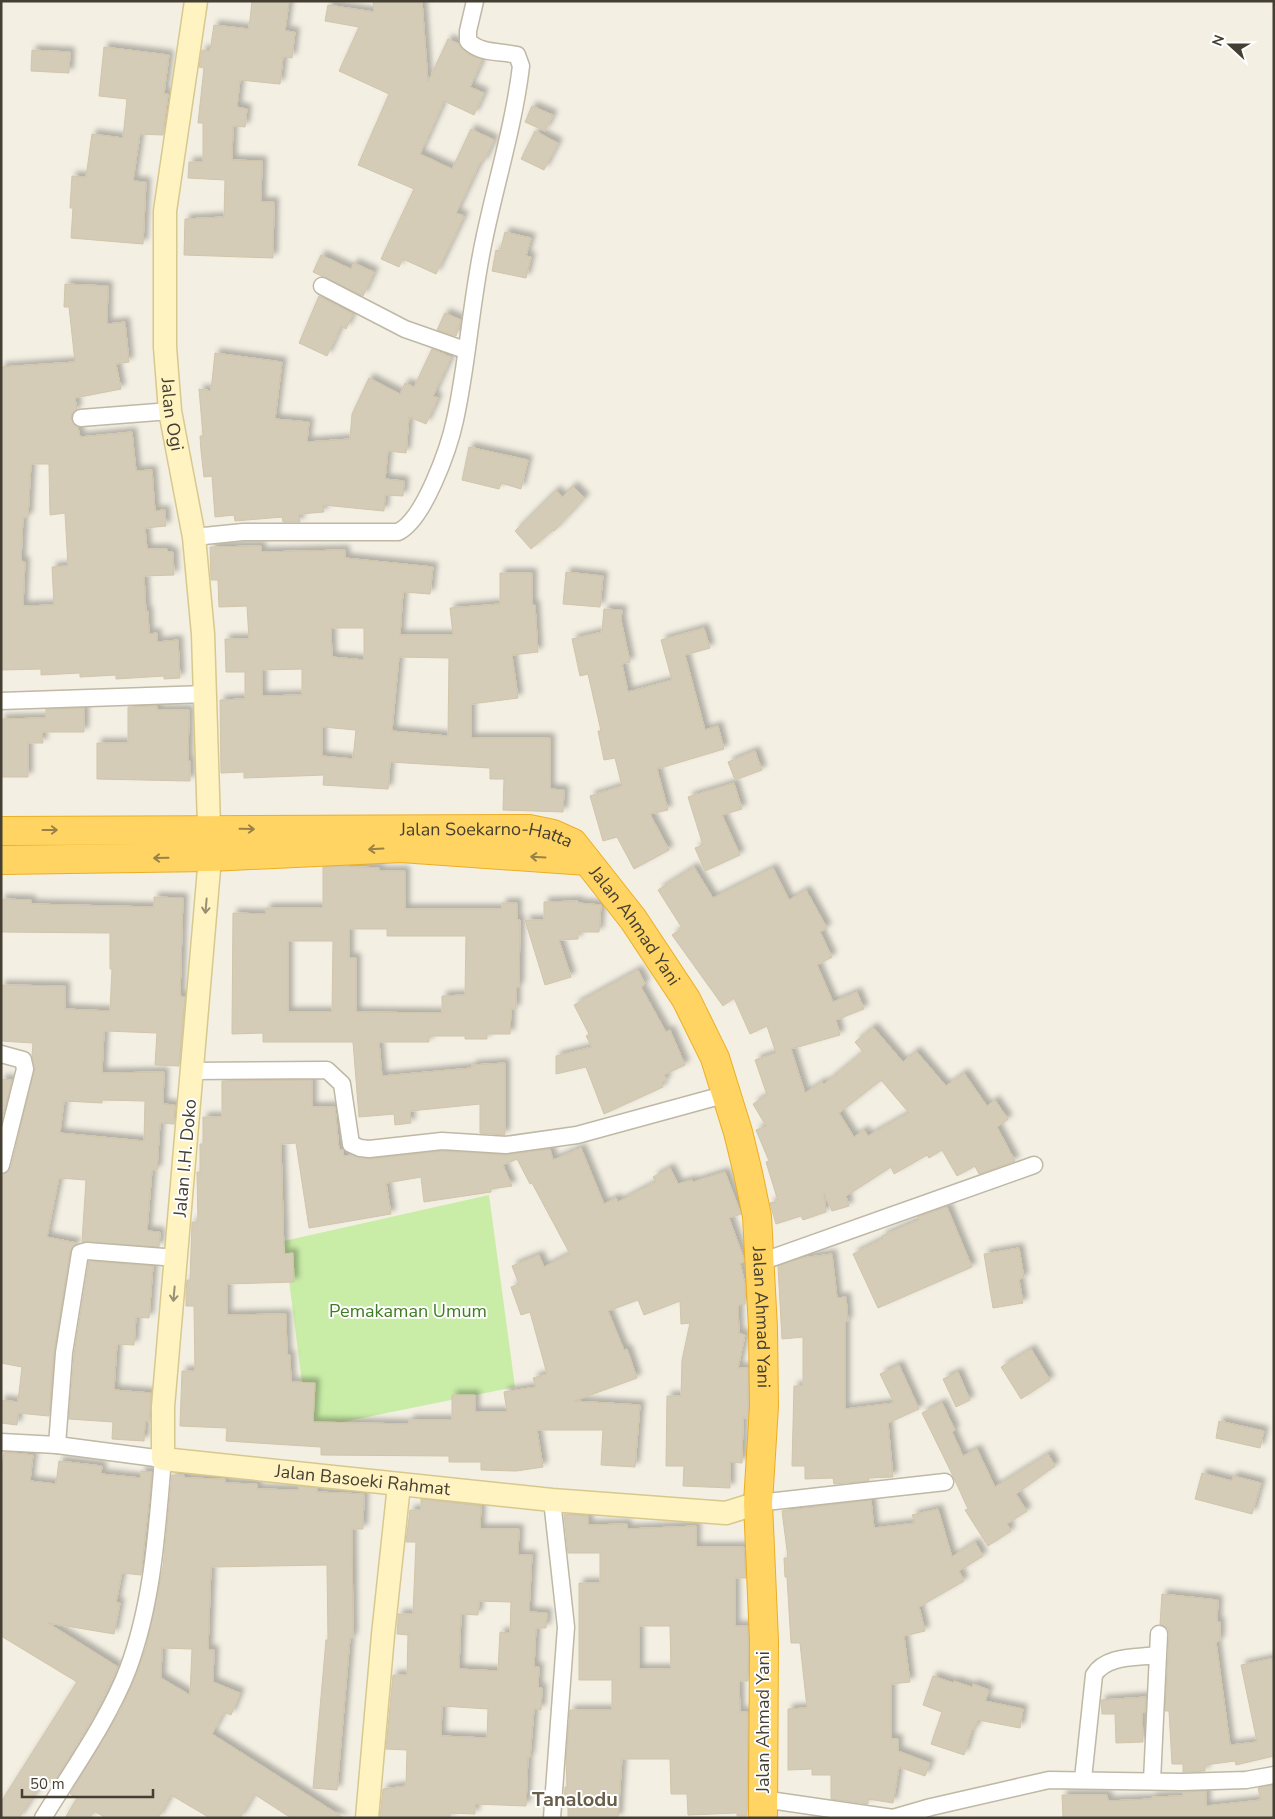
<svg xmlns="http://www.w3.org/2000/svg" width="1275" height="1819" viewBox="0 0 1275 1819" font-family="'Nunito Sans',sans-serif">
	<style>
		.green { fill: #c9eca7 }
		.building { fill: #d5ccb7; stroke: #d1c4aa; fill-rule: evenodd; filter: url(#shadow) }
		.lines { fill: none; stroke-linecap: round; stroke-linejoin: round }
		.street-casing { stroke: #bfb8a5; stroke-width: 19 }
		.secondary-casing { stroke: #d7c88e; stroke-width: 25 }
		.highway-casing { stroke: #ecae24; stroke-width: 30 }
		.street { stroke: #fff; stroke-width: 16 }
		.secondary { stroke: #fff3c1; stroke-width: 22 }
		.highway { stroke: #ffd462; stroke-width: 28 }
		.oneway { stroke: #998248 }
		.oneway2 { stroke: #999073 }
		.labels { text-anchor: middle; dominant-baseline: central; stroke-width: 4; stroke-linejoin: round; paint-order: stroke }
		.street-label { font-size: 18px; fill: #453f33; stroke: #fff }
		.park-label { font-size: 18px; fill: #3e7c21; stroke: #fff }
		.quarter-label { font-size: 20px; font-weight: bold; fill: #695e49; stroke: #fff }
	</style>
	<defs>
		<filter id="shadow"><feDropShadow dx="4.5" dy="-4.5" stdDeviation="2.5" flood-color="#0004"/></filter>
	</defs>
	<rect width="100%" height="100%" fill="#f3efe3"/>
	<path class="green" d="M489,1195L515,1387L308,1429L284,1241Z"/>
	<g class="building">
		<path d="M252,1H289L285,31L295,32L292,58L283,57L280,84L240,80L237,107L247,109L245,127L233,126L232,160L262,161L261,202H274L273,258L184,255L185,219L224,217L225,180L188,178L189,162H203V123H198L204,68L199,67L202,50L210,51L214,25L249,29Z"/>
		<path d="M373,1H422L428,82L448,39L459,44L468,54L482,60L470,87L484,93L474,115L444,101L420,154L452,169L471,129L494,140L483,163L480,162L456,213L464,216L436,274L403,259L399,267L381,259L414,189L358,165L389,94L339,71L359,27L325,21L328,5L374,12Z"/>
		<path d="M104,47L169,55L164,94H168L163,135L140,134L133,181L146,182L143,244L71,238L73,208H70L72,176L86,177L92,134L123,138L127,99L99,96Z"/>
		<path d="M32,50L70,52L69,73L31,71Z"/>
		<path d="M532,106L553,115L545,131L525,122Z"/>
		<path d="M535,131L558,143L544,170L521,159Z"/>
		<path d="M505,232L531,238L526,256L531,257L526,278L492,271L496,250L500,251Z"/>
		<path d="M321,255L351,269L354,263L374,272L363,296L313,272Z"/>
		<path d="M65,284L108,286L107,324L125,322L129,362L116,364L121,389L75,398L77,409L72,413L71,419L78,427L80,437L132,432L136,471L152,470L155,511L165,510L166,526L145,528L147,549H167L168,552H173L174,575L144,576L146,612L148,611L149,634L157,633V642L178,640L180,678L164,679V676L116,679V675L80,677V673L41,675V669L1,670V367L75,362L69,307H64ZM31,464H49L50,515L65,513L68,566L52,567L54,605L23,606L25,562L21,561L23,518L28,517Z"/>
		<path d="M319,296L353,314L346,329L341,326L327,356L299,343Z"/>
		<path d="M445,313L461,320L456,336L437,330Z"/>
		<path d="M432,349L451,357L433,396L438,398L426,424L409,417L406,453L388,451L385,479L404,481L403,496L385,495L384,511L323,505L324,512L299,514L300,522H283L282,517L235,521L234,515L215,517L212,476L204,477L201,451L200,436H203L199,389L211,391L215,353L282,362L275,419L309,422L307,442L350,439L352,414L369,378L400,394L405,383L414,387Z"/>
		<path d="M469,447L528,460L521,489L501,483L499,489L462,480Z"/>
		<path d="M573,486L585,498L554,531L553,530L531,549L515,531L556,490L562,497Z"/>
		<path d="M261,546V552L345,550V558L433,567L430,594L403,592L400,635H453L450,608L500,604V573H532V605H535L538,652L512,655L518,698L471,704V738H550V789L564,790L563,812L503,810L504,779H490V768L390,762L388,789L323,785L324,775L244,778V772L221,773L220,700L245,699V672H226L225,639H249L247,606L219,607L218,580H211L210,547ZM331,628H364V660L332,657ZM399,657L449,658L448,736L392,731ZM302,669V695L262,696V670ZM322,727L356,730L353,759L322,756Z"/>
		<path d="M566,572L603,576L600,607L563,604Z"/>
		<path d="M604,609L622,610L621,620L630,662L622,664L628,692L672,680L661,640L704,628L710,648L685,655L705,730L718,726L724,749L657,769L668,810L650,814L669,850L634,869L617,837L603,841L590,796L622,786L615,758L604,760L598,731H601L588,674L580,676L572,639L602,632Z"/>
		<path d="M157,706V710H189L188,761H190V781L97,779V743H128V707Z"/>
		<path d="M84,708V732H42L43,743H28V777H1V719L46,718V709Z"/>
		<path d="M755,751L762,770L735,780L728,762Z"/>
		<path d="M734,783L742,809L722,815L740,855L705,871L695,848L703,845L688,797Z"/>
		<path d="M342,866L379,868V871H405V909H502V903H517V920H520L519,987H516V1009H511L510,1034H487V1039H465V1036H429V1042H379L382,1076L472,1068V1065L505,1063V1135L480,1133V1104L410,1111L411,1123L395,1125L394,1114L359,1117L353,1042H263V1033L232,1034L233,913L266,914V908H323V867ZM349,929H387V936H466L465,995L442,996V1013L356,1012V958H349ZM288,941H333L332,1012H288Z"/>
		<path d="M694,867L713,898L773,868L789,900L806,890L827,928L820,932L832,957L817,965L833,1002L857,992L864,1009L836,1020L840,1035L791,1049L805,1093L822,1082L824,1084L863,1052L855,1042L873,1027L903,1062L916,1051L946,1086L964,1073L987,1106L995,1100L1008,1119L997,1127L1015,1161L979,1174L975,1166L957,1176L942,1150L929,1158L927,1155L894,1174L891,1167L846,1196L849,1206L832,1211L824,1193L826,1212L803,1220L801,1216L776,1224L770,1203L778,1201L766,1162L769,1161L756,1130L766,1126L753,1104L767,1095L755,1060L776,1053L767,1026L750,1034L734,998L723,1006L672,935L682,928L658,890ZM881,1080L909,1113L868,1136L864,1130L854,1137L839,1113Z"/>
		<path d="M154,897L183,898L180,996L185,997L179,1066L155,1065L157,1033L106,1031L104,1032L102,1073L164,1072L163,1104L175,1105L174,1124L160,1123L157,1170H152L147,1231L160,1232L159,1247L82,1242L86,1180L59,1178L47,1237L77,1243L70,1251L54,1352L49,1416L18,1413L17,1425L1,1423V1400L18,1402L22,1367L1,1363V1178L11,1167L35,1067L32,1056L33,1043L1,1041V985L65,986V1009L110,1011L112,969H110V933L1,932V899L31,900V904L154,907ZM102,1100L145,1101L144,1141L60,1133L64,1101L102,1103Z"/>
		<path d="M578,901V903L601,905L599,932H578V939L559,940L571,977L545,985L525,920H544V902Z"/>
		<path d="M638,970L645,984L641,987L666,1032L670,1030L685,1065L664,1075L667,1080L662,1082L663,1087L604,1114L586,1067L556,1074V1056L592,1047L586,1036L589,1034L574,1005Z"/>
		<path d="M1,1079L12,1080L1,1123Z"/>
		<path d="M312,1080V1107H335L339,1150H343V1156L352,1155L370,1159L442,1151L506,1155L550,1149L553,1160L581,1148L604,1204L616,1198L618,1202L656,1182L653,1177L670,1168L678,1184L692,1180L693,1182L725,1172L741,1214L729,1218L744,1259V1262L740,1263L745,1284V1304L738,1305L739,1333L745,1335L738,1368H748V1418H743L742,1463L730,1462V1488L683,1486L684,1466H666L667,1396H681L682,1360L690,1323L681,1324L680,1301L644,1315L638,1300L608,1311L624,1350L627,1349L637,1378L574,1401L640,1405L635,1467L601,1465L603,1430H537L543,1467L516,1471L481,1470V1462H449V1456L321,1455V1447L226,1441L227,1428L180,1426L182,1371H195L194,1306H186V1290L187,1280H190L192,1222H198L197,1172H200V1144H203V1117H222V1081ZM296,1143L309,1228L391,1214L386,1183L421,1177L424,1202L491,1192V1189L512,1186L503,1165L517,1159L530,1184L532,1183L570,1254L544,1267L539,1255L512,1266L519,1284L511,1287L521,1315L530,1312L547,1374L533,1378L536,1387L504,1392L507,1412H475V1395H452V1420H409V1424L313,1422L315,1383L291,1382L290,1355H287L286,1314L227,1315V1284L294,1282L293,1253L284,1254L281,1144Z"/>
		<path d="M947,1207L972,1267L878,1308L853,1254L883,1239L882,1236L919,1220L917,1217Z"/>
		<path d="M1019,1248L1024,1278L1019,1279L1023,1303L993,1308L984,1254Z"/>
		<path d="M832,1254L837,1298L846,1297L848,1321L845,1322V1409L894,1403L880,1374L899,1365L919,1409L888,1423L893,1477L868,1478L869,1481L834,1484L833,1478L805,1479V1466H792L794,1386H803V1337L782,1339L778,1266L802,1258Z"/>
		<path d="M89,1261L153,1266L149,1318L136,1317L134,1345L117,1344L114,1390L151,1393L149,1422L145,1421L144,1441L112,1439L113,1422L69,1419L74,1354Z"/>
		<path d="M1031,1349L1050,1380L1021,1399L1001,1367Z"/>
		<path d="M958,1372L970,1400L956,1407L943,1379Z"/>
		<path d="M942,1403L955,1430L952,1432L963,1456L977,1449L995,1487L1048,1454L1055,1466L1016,1494L1027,1511L1007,1524L1011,1531L988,1546L965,1510L968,1509L953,1476L922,1413Z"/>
		<path d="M1219,1421L1264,1431L1260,1448L1216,1438Z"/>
		<path d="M4,1452L33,1455L30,1481L56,1484L59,1461L102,1466L101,1474L141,1478V1471L152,1472L141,1575L122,1573L116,1602L120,1603L114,1634L48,1623L118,1667L91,1721L53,1784L44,1779L19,1818H1V1802L77,1682L1,1636V1476Z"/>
		<path d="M1202,1473L1232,1481L1233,1476L1261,1483L1252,1514L1195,1499Z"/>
		<path d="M172,1475H184V1478L225,1479V1483L257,1484V1489L299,1490V1486L317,1488V1492L364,1494L363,1529H352L353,1638H350L337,1790L313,1788L326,1640H328L327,1565L211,1567L208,1650H214L213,1682L240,1693L231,1715L224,1712L212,1734L344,1818H291L254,1794L240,1818H210L171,1795L158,1818H106L94,1811L90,1818H65L77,1798L70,1794L120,1711L137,1673L146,1647L163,1567ZM162,1648L192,1649L190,1695L161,1678Z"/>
		<path d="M421,1499L481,1506L480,1529H519L518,1555H532L529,1612L547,1613L546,1628H536L534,1667H539L538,1688H542L541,1710L534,1709L530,1757H528L526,1806L475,1804V1814L450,1813V1818H380L383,1789L406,1786L407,1750L386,1749L393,1675H407L408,1635L397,1634L398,1620V1614H413L416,1542H406L410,1510H421ZM479,1601L511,1602L510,1633L500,1632L498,1671L459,1669L461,1614L478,1615ZM442,1706L488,1709L487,1738L441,1736Z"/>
		<path d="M871,1500L874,1528L915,1523L912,1515L938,1509L952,1557L975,1542L983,1556L959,1571L964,1581L919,1607L925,1631L904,1636L910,1682L891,1684V1739H898V1751L930,1763L925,1776L899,1767L893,1803L868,1799V1804L831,1799V1775H812V1769L788,1770V1709L807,1708L800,1643H791L787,1577H785L784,1558H788L782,1511Z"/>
		<path d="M564,1514L588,1516V1525L627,1524V1529L696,1526V1547H744L746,1578H735V1626H748V1681H739L740,1712H748L747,1816H737V1813L688,1815L687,1794H671L670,1759H622L618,1818H568V1806H564L565,1787H567L566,1759L570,1710H612V1680H579V1583H600V1553H568ZM639,1626H670L671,1669H639Z"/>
		<path d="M1162,1594L1218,1600L1217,1622H1220V1641L1216,1642L1230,1745L1257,1742L1241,1665L1274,1658V1756L1236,1765L1235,1761L1205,1765V1771L1183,1772V1764H1172L1169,1711H1165L1169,1634L1168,1629L1160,1624Z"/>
		<path d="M933,1676L954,1683V1681L972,1687L973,1684L989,1690L985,1701L1023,1709L1020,1728L978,1720L975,1729H972L964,1755L931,1744L942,1712L923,1705Z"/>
		<path d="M1146,1697L1145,1712H1142L1143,1742L1116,1743L1115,1714H1102L1101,1700Z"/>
		<path d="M1274,1785V1818H1063L1062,1795H1107L1108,1801L1152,1799V1797L1183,1796V1792L1206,1791V1806L1261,1800L1258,1788Z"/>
	</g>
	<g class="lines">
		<g class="street-casing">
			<g id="street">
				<path d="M322,286L405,329L465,350"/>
				<path d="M81,418L170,411"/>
				<path d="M194,537L243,532H398C424,520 449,448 455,420C468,361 471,300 484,240C496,182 514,125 521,66L517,55C500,51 481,54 468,41V31L475,1"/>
				<path d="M1,701L206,694"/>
				<path d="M1,1054L23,1060L25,1069L1,1165"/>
				<path d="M192,1071L327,1070L342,1084L351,1144L360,1148L369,1149L442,1141L506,1145L577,1135L727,1094"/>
				<path d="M758,1263L1034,1165"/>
				<path d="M1,1442L57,1445L163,1459C157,1529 153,1602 128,1669C109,1719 71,1772 43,1818"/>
				<path d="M57,1445L64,1353L80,1253L87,1251L177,1258"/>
				<path d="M552,1500L566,1627L552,1818"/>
				<path d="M758,1503L945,1482"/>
				<path d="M1083,1779L1094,1675C1106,1655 1136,1658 1157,1655"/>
				<path d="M1152,1781L1159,1634"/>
				<path d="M762,1799L893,1818"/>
				<path d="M893,1818L931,1807L1049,1780L1182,1782L1246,1780L1274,1775"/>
			</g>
		</g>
		<g class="secondary-casing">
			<g id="secondary">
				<path id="s1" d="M196,1L165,211V347L170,411L194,537L203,634L210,857L163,1407V1459L552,1500L726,1513L758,1503"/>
				<path d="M367,1818L383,1635L399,1485"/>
			</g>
		</g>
		<g class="highway-casing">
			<g id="highway">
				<path id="s2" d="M1,831L529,829L553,834L573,843L633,919L686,999L715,1058L738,1132L748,1173L757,1216L763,1328L764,1406L758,1503L764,1641L763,1818"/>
				<path d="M1,860L210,857L401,848L587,861"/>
			</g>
		</g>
		<use href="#street" class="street"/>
		<use href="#secondary" class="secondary"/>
		<use href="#highway" class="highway"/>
	</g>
	<defs><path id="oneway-shaft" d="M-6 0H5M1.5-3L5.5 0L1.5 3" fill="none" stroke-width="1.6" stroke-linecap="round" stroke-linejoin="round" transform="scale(1.25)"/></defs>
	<g class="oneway">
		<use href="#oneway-shaft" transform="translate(247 829) rotate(1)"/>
		<use href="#oneway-shaft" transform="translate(50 830)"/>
		<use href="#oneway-shaft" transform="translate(376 849) rotate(177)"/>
		<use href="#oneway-shaft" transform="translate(538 857) rotate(-177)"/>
		<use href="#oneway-shaft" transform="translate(161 858) rotate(179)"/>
	</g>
	<g class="oneway2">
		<use href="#oneway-shaft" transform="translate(206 906) rotate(95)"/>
		<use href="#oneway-shaft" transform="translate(174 1294) rotate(95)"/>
	</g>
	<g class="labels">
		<g class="street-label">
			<text stroke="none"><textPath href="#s1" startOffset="416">Jalan Ogi</textPath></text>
			<text stroke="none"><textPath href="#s2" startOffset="486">Jalan Soekarno-Hatta</textPath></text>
			<text stroke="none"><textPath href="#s2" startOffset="678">Jalan Ahmad Yani</textPath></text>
			<text transform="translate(185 1158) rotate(-85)">Jalan I.H. Doko</text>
			<text stroke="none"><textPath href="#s2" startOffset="1098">Jalan Ahmad Yani</textPath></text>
			<text stroke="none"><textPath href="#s1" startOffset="1666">Jalan Basoeki Rahmat</textPath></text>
			<text transform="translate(763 1722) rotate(-90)">Jalan Ahmad Yani</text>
		</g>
		<g class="park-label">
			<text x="408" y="1311">Pemakaman Umum</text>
		</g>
		<g class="quarter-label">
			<text x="575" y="1799">Tanalodu</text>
		</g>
	</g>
	<rect width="1275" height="1819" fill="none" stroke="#453f33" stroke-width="5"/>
	<g transform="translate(1230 45) rotate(291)" stroke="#ffffff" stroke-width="4" paint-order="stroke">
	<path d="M0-4L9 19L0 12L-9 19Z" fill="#453f33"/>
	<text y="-8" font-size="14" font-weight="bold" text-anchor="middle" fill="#453f33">N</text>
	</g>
	<path d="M22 1789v8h131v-8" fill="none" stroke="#453f33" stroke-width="2.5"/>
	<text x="30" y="1789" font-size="15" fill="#453f33" stroke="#ffffff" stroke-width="4" paint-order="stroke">50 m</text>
</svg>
